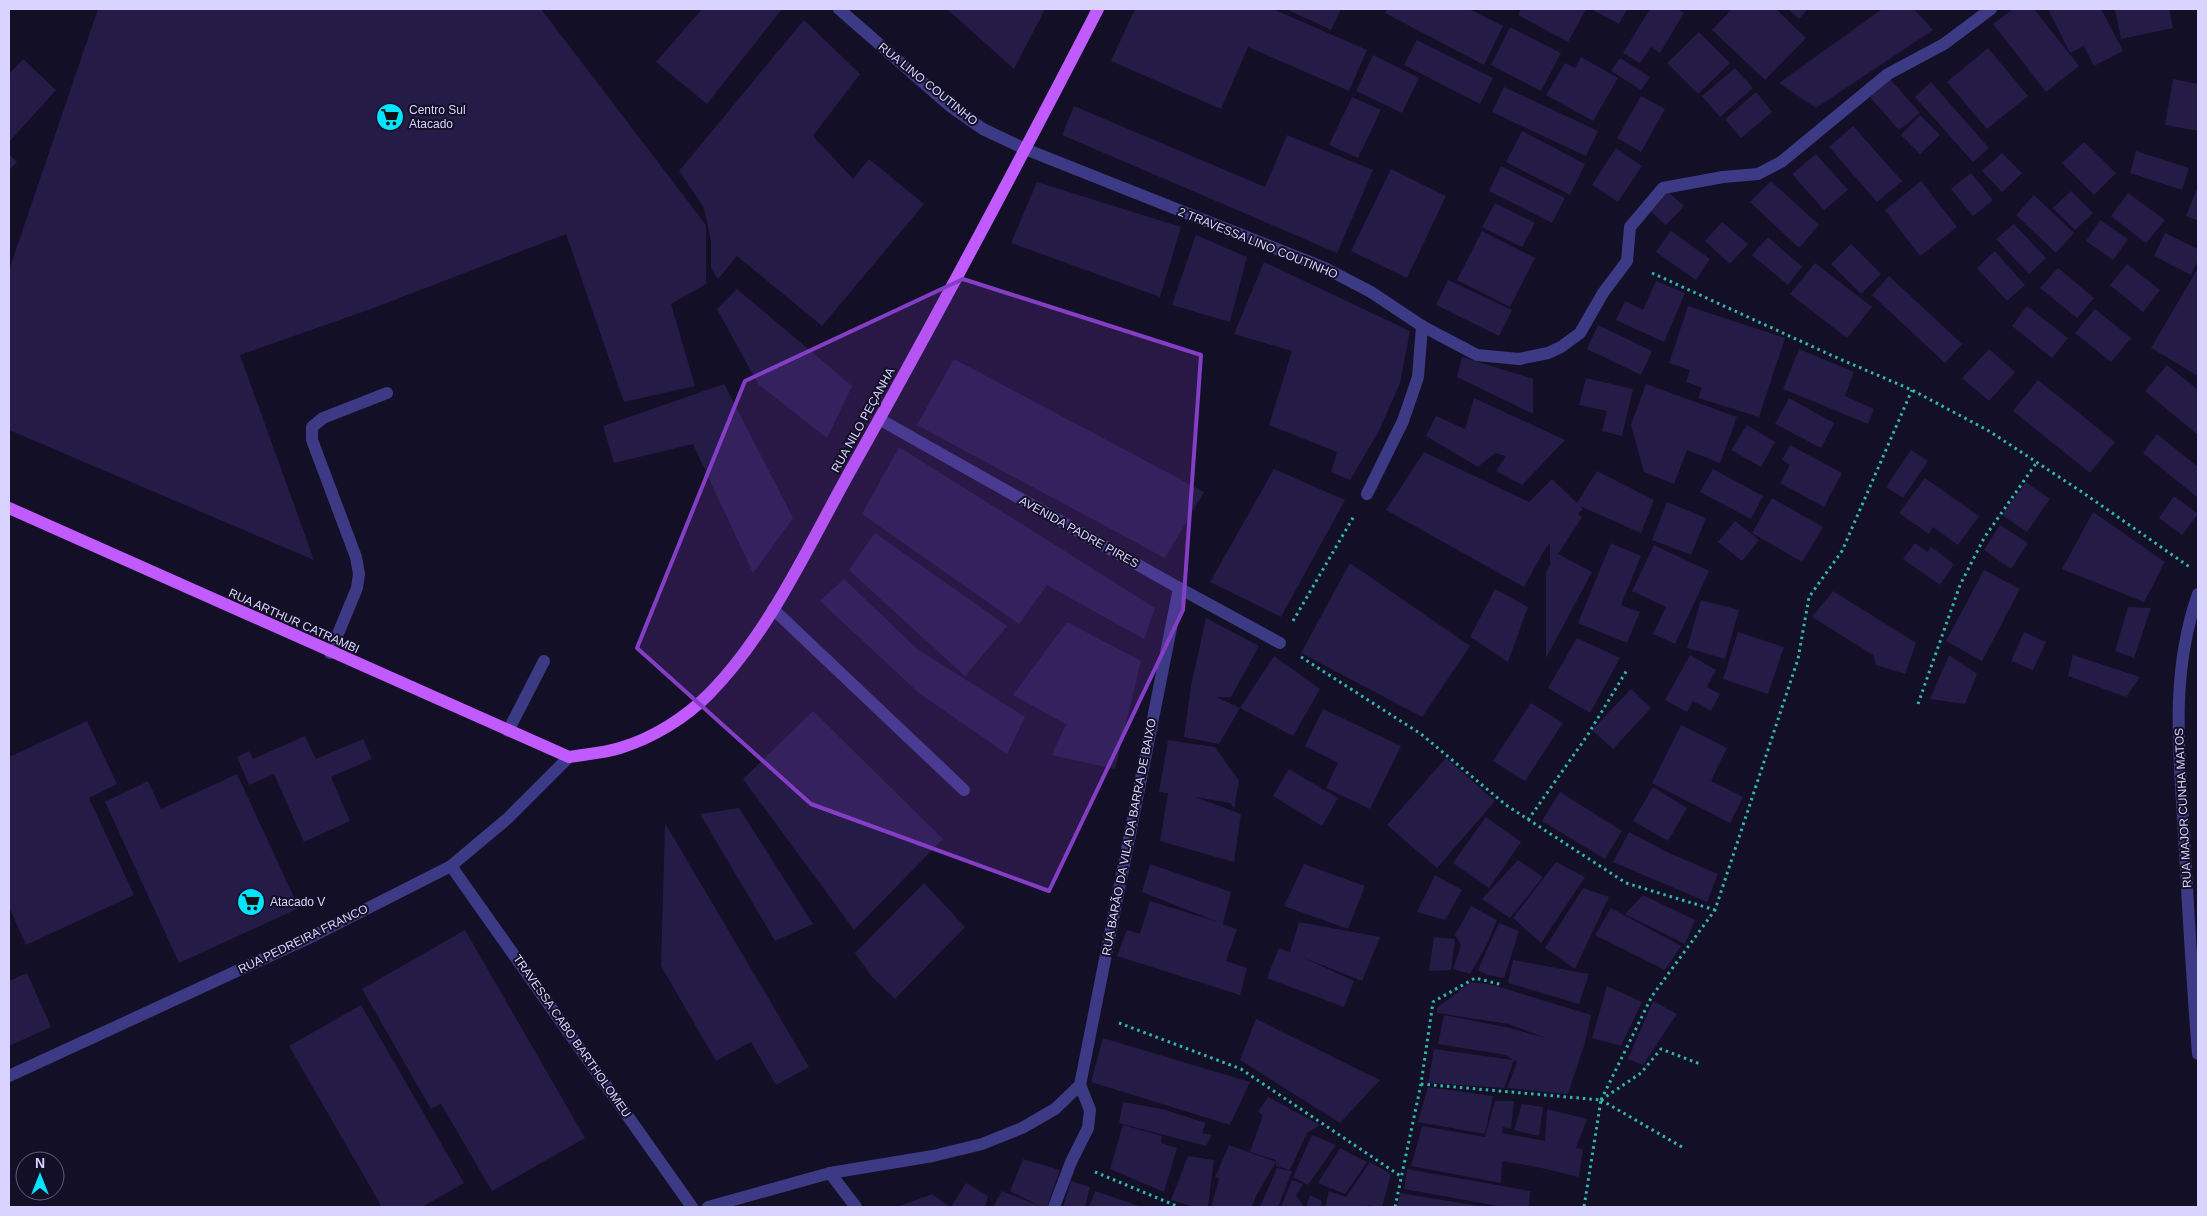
<svg xmlns="http://www.w3.org/2000/svg" width="2207" height="1216" viewBox="0 0 2207 1216" font-family="Helvetica,sans-serif">
	<style>
		.building { fill: #241b47 }
		.lines { fill: none; stroke-linecap: round; stroke-linejoin: round }
		.path { stroke: #2fb8b0; stroke-width: 3; stroke-dasharray: 2.5 4; stroke-linecap: butt }
		.minor { stroke: #3d3a85; stroke-width: 12 }
		.major { stroke: #c25bff; stroke-width: 12 }
		.marked { fill: #843dc5; fill-opacity: 0.2; stroke: #843dc5; stroke-width: 4; stroke-linejoin: round }
		.labels { text-anchor: middle; dominant-baseline: central; stroke-width: 4; stroke-linejoin: round; paint-order: stroke }
		.street-label { font-size: 12px; fill: #d9d4ff; stroke: #130f26 }
		.poi-label { font-size: 12px; fill: #d9d4ff; stroke: #130f26; text-anchor: start }
	</style>
	<rect width="100%" height="100%" fill="#130f26"/>
	<g class="building">
		<path d="M98,9H541L706,225V284L671,304L695,386L624,402L566,234L371,309L240,355L314,560L9,430V270Z"/>
		<path d="M702,9H782L707,104L656,62Z"/>
		<path d="M947,9H1045L1014,69Z"/>
		<path d="M1135,9H1273L1367,50L1349,91L1248,47L1221,109L1111,61Z"/>
		<path d="M1286,9H1341L1331,30Z"/>
		<path d="M1387,9H1469L1503,26L1484,65L1385,13Z"/>
		<path d="M1521,9H1586L1568,42L1518,15Z"/>
		<path d="M1591,9H1627L1619,24Z"/>
		<path d="M1650,9H1678L1684,13L1660,53L1651,47L1640,63L1623,53Z"/>
		<path d="M1732,9H1776L1806,38L1765,80L1712,30Z"/>
		<path d="M1788,9H1808L1799,19Z"/>
		<path d="M1882,9H1914L1933,30L1816,108L1779,83Z"/>
		<path d="M2013,9H2034L2079,66L2046,92L1993,24Z"/>
		<path d="M2048,9H2101L2123,51L2094,66L2084,46L2070,53Z"/>
		<path d="M2115,9H2169L2173,28L2121,39Z"/>
		<path d="M804,20L860,74L813,136L853,179L869,159L924,204L822,326L737,256L718,279L711,268V241L704,208L679,171Z"/>
		<path d="M1510,27L1561,53L1541,91L1491,65Z"/>
		<path d="M1699,32L1730,63L1698,94L1667,63Z"/>
		<path d="M1417,40L1493,78L1480,104L1404,65Z"/>
		<path d="M1988,48L2028,96L1987,129L1947,82Z"/>
		<path d="M1373,55L1419,78L1402,113L1356,91Z"/>
		<path d="M1581,57L1618,78L1593,121L1546,95L1565,63L1575,68Z"/>
		<path d="M1620,58L1650,77L1641,90L1611,71Z"/>
		<path d="M23,59L56,90L9,142V74Z"/>
		<path d="M1735,68L1753,88L1720,117L1702,96Z"/>
		<path d="M1890,79L1920,113L1899,130L1870,97Z"/>
		<path d="M2173,79L2198,84V131L2165,125Z"/>
		<path d="M1931,82L1989,148L1973,162L1915,97Z"/>
		<path d="M1504,87L1598,131L1586,156L1492,112Z"/>
		<path d="M1756,92L1772,112L1741,138L1725,119Z"/>
		<path d="M1641,96L1665,109L1641,152L1617,138Z"/>
		<path d="M1352,97L1381,110L1358,158L1329,145Z"/>
		<path d="M1074,106L1265,187L1287,135L1373,170L1337,253L1062,135Z"/>
		<path d="M1920,115L1940,135L1920,154L1901,135Z"/>
		<path d="M1853,126L1902,181L1877,202L1829,147Z"/>
		<path d="M1522,131L1585,164L1570,195L1506,162Z"/>
		<path d="M2084,142L2116,173L2094,195L2062,163Z"/>
		<path d="M1616,148L1642,166L1618,202L1592,185Z"/>
		<path d="M2136,151L2189,168L2182,190L2130,173Z"/>
		<path d="M2002,153L2022,173L2002,192L1982,171Z"/>
		<path d="M9,154L17,162L9,170Z"/>
		<path d="M1816,154L1848,190L1824,210L1792,174Z"/>
		<path d="M1501,166L1565,198L1552,223L1489,191Z"/>
		<path d="M1391,169L1446,196L1407,278L1351,251Z"/>
		<path d="M1971,173L1993,200L1973,216L1951,189Z"/>
		<path d="M1771,181L1819,225L1799,248L1750,202Z"/>
		<path d="M1921,181L1957,227L1920,256L1885,210Z"/>
		<path d="M1037,182L1181,227L1160,297L1011,243Z"/>
		<path d="M2198,186V221L2186,216Z"/>
		<path d="M2071,191L2093,213L2075,230L2053,208Z"/>
		<path d="M1668,192L1684,206L1666,225L1651,212Z"/>
		<path d="M2128,193L2165,220L2146,243L2111,216Z"/>
		<path d="M2034,195L2074,233L2056,253L2016,215Z"/>
		<path d="M1495,203L1535,223L1522,247L1482,227Z"/>
		<path d="M2100,220L2128,239L2113,260L2086,241Z"/>
		<path d="M1722,222L1748,244L1730,264L1705,241Z"/>
		<path d="M2014,224L2046,258L2029,274L1996,239Z"/>
		<path d="M1482,231L1535,258L1510,307L1457,280Z"/>
		<path d="M1671,231L1710,259L1696,280L1656,252Z"/>
		<path d="M2165,233L2198,249V260L2191,275L2154,256Z"/>
		<path d="M1196,235L1247,257L1230,322L1172,305Z"/>
		<path d="M1768,237L1802,267L1788,285L1752,255Z"/>
		<path d="M1851,244L1881,274L1861,294L1831,264Z"/>
		<path d="M1995,251L2025,285L2007,301L1977,268Z"/>
		<path d="M1264,262L1410,331L1400,383L1379,431L1350,480L1331,472L1337,452L1269,425L1292,351L1234,334Z"/>
		<path d="M1815,263L1872,307L1847,338L1790,294Z"/>
		<path d="M2127,264L2160,290L2143,312L2110,285Z"/>
		<path d="M2058,268L2094,298L2077,318L2040,288Z"/>
		<path d="M2198,268V376L2151,348Z"/>
		<path d="M1889,276L1962,344L1945,363L1872,295Z"/>
		<path d="M1448,280L1512,310L1499,336L1436,305Z"/>
		<path d="M1656,281L1685,293L1664,342L1616,320L1625,301L1643,310Z"/>
		<path d="M737,289L852,386L827,438L758,384L717,309Z"/>
		<path d="M1688,306L1785,338L1759,417L1698,398L1702,388L1686,382L1690,370L1669,363Z"/>
		<path d="M2027,306L2068,338L2052,358L2012,326Z"/>
		<path d="M2095,309L2131,338L2111,362L2075,333Z"/>
		<path d="M1598,325L1652,351L1641,375L1587,349Z"/>
		<path d="M1799,349L1854,372L1845,396L1874,409L1868,424L1783,389Z"/>
		<path d="M1989,349L2015,372L1989,401L1962,378Z"/>
		<path d="M1462,357L1533,379V414L1457,377Z"/>
		<path d="M954,359L1204,492L1165,558L917,425Z"/>
		<path d="M2167,365L2198,390V435L2145,391Z"/>
		<path d="M1586,378L1633,389L1622,436L1602,431L1607,411L1579,405Z"/>
		<path d="M2038,380L2115,442L2090,473L2013,411Z"/>
		<path d="M724,384L793,518L753,573L693,444L614,463L603,426Z"/>
		<path d="M1646,384L1737,417L1720,463L1687,450L1674,484L1644,472L1631,425Z"/>
		<path d="M1474,398L1565,440L1522,485L1496,471L1506,456L1495,453L1478,467L1426,436L1436,416L1465,429Z"/>
		<path d="M1789,398L1834,423L1821,448L1775,424Z"/>
		<path d="M1747,425L1775,442L1761,467L1731,450Z"/>
		<path d="M2157,434L2198,467V498L2143,453Z"/>
		<path d="M1790,445L1842,473L1824,507L1780,483L1790,465L1782,460Z"/>
		<path d="M899,447L1155,608L1144,639L1047,585L1019,624L862,514Z"/>
		<path d="M1911,450L1928,461L1903,498L1886,487Z"/>
		<path d="M1424,452L1529,502L1552,479L1577,503L1597,471L1654,500L1641,533L1580,506L1583,509L1578,514L1582,517L1558,554L1592,572L1546,658V572L1550,565V543L1545,549L1524,587L1386,510Z"/>
		<path d="M1274,469L1345,500L1281,617L1210,582Z"/>
		<path d="M1713,469L1763,496L1751,519L1700,492Z"/>
		<path d="M1925,478L1979,516L1958,545L1933,527L1929,534L1899,513Z"/>
		<path d="M2026,482L2050,499L2027,532L2002,515Z"/>
		<path d="M2174,496L2198,514L2182,535L2159,518Z"/>
		<path d="M1772,498L1823,527L1802,562L1752,533Z"/>
		<path d="M1667,502L1706,518L1691,555L1652,540Z"/>
		<path d="M2093,512L2165,562L2144,602L2062,569Z"/>
		<path d="M1735,521L1759,540L1742,561L1718,542Z"/>
		<path d="M2000,525L2028,543L2011,569L1984,550Z"/>
		<path d="M875,533L1007,626L965,676L849,570Z"/>
		<path d="M1611,543L1641,556L1621,605L1640,612L1627,643L1578,623Z"/>
		<path d="M1915,543L1927,552L1931,547L1954,564L1940,585L1903,559Z"/>
		<path d="M1654,545L1709,571L1675,644L1653,634L1666,607L1632,591Z"/>
		<path d="M1350,563L1470,646L1422,717L1301,653Z"/>
		<path d="M1984,570L2020,589L1982,661L1946,641Z"/>
		<path d="M844,579L917,649L1025,717L1007,754L919,693L820,601Z"/>
		<path d="M1495,589L1528,607L1508,662L1470,637Z"/>
		<path d="M1833,591L1916,643L1905,674L1876,665L1873,655L1812,617Z"/>
		<path d="M1701,600L1739,610L1725,659L1687,648Z"/>
		<path d="M2128,607L2151,608L2134,658L2115,651Z"/>
		<path d="M1206,618L1259,646L1231,697H1216L1240,708L1219,744L1184,737L1191,686Z"/>
		<path d="M1067,622L1141,661L1115,769L1052,755L1066,724L1013,695Z"/>
		<path d="M1738,632L1784,647L1768,694L1723,679Z"/>
		<path d="M2024,632L2046,642L2033,670L2011,661Z"/>
		<path d="M1577,638L1620,658L1590,713L1548,688Z"/>
		<path d="M1690,655L1716,670L1707,687L1720,694L1711,711L1693,701L1687,712L1665,700Z"/>
		<path d="M1949,655L1977,674L1965,704L1930,699Z"/>
		<path d="M2073,655L2140,677L2126,697L2068,676Z"/>
		<path d="M1274,656L1320,689L1293,736L1240,708Z"/>
		<path d="M1631,689L1651,708L1613,749L1592,730Z"/>
		<path d="M1531,703L1563,723L1525,781L1493,761Z"/>
		<path d="M1323,709L1401,746L1370,809L1326,788L1338,763L1305,746Z"/>
		<path d="M813,711L943,839L854,930L743,779Z"/>
		<path d="M87,721L117,784L89,798L134,895L26,945L9,907V757Z"/>
		<path d="M1681,725L1727,748L1711,781L1743,797L1730,823L1652,783Z"/>
		<path d="M305,736L316,759L363,739L372,759L331,777L350,821L304,842L274,774L249,785L237,757L249,751L253,759Z"/>
		<path d="M1168,740L1215,747L1239,781L1234,809L1230,803L1195,797L1241,814L1234,862L1160,841L1168,793L1159,792Z"/>
		<path d="M1446,758L1495,801L1437,868L1387,825Z"/>
		<path d="M1289,769L1338,798L1322,826L1273,796Z"/>
		<path d="M237,774L299,908L179,963L105,802L148,781L161,809Z"/>
		<path d="M1653,787L1687,808L1668,841L1633,821Z"/>
		<path d="M1560,792L1622,831L1605,859L1542,821Z"/>
		<path d="M739,808L813,924L775,941L700,814Z"/>
		<path d="M1486,817L1521,842L1489,888L1453,863Z"/>
		<path d="M665,823L809,1067L776,1085L751,1042L716,1061L661,966Z"/>
		<path d="M1629,832L1669,853L1718,874L1707,902L1613,862Z"/>
		<path d="M1518,860L1543,877L1510,918L1482,899Z"/>
		<path d="M1556,862L1585,877L1541,943L1513,918Z"/>
		<path d="M1150,864L1231,892L1223,924L1237,929L1226,961L1247,968L1240,995L1117,956L1127,930L1140,934L1150,901L1218,922L1142,892Z"/>
		<path d="M1304,864L1365,886L1348,929L1284,906Z"/>
		<path d="M1435,875L1462,890L1445,920L1417,912Z"/>
		<path d="M924,883L965,927L895,999L871,976L855,953Z"/>
		<path d="M1583,888L1609,897L1575,969L1545,948Z"/>
		<path d="M1643,895L1695,920L1685,944L1625,914Z"/>
		<path d="M1471,906L1497,920L1486,946L1470,974L1453,969L1461,945L1455,935Z"/>
		<path d="M1611,908L1681,946L1665,970L1595,935Z"/>
		<path d="M1299,922L1380,937L1362,981L1302,957L1354,981L1344,1007L1267,978L1279,948L1290,952Z"/>
		<path d="M1499,923L1519,931L1504,978L1487,975L1478,970Z"/>
		<path d="M465,930L585,1138L492,1191L441,1104L431,1109L362,989Z"/>
		<path d="M1434,937L1455,939L1451,970L1429,971Z"/>
		<path d="M1513,960L1589,974L1579,1004L1508,983Z"/>
		<path d="M27,973L51,1027L9,1046V981Z"/>
		<path d="M1471,982L1493,985L1591,1015L1585,1043L1568,1094L1507,1088L1517,1062L1514,1060L1504,1088L1428,1083L1434,1049L1513,1060L1506,1055L1438,1044L1444,1015L1510,1028L1546,1038L1509,1024L1437,1013V1008Z"/>
		<path d="M1607,986L1642,1002L1621,1046L1592,1038Z"/>
		<path d="M1653,1001L1677,1014L1643,1065L1628,1059Z"/>
		<path d="M361,1005L464,1183L422,1207H382L289,1046Z"/>
		<path d="M1256,1019L1380,1080L1340,1123L1240,1060Z"/>
		<path d="M1103,1038L1250,1082L1230,1125L1091,1082Z"/>
		<path d="M1428,1087L1493,1096L1485,1134L1418,1122Z"/>
		<path d="M1268,1097L1320,1125L1307,1133L1290,1170L1276,1166V1160L1250,1152L1263,1115L1258,1112Z"/>
		<path d="M1495,1101H1514L1511,1129L1503,1127L1502,1133L1545,1141L1547,1109L1587,1119L1576,1148L1583,1149L1579,1177L1537,1167L1502,1161L1501,1183L1411,1166L1422,1126L1485,1137Z"/>
		<path d="M1123,1102L1162,1109L1206,1123L1202,1133L1212,1135L1206,1146L1119,1123Z"/>
		<path d="M1522,1104L1543,1107L1539,1136L1514,1130Z"/>
		<path d="M1123,1125L1162,1136L1161,1143L1177,1148L1164,1192L1110,1169Z"/>
		<path d="M1312,1135L1336,1145L1308,1185L1293,1177Z"/>
		<path d="M1229,1145L1276,1162L1256,1196L1252,1207H1211L1219,1179L1215,1177Z"/>
		<path d="M1340,1148L1367,1162L1345,1194L1318,1183Z"/>
		<path d="M1188,1156L1214,1160L1208,1207H1194L1171,1200Z"/>
		<path d="M1023,1159L1060,1170L1047,1207H993L1002,1191L1042,1207L1010,1191Z"/>
		<path d="M1370,1162L1391,1174L1382,1207L1366,1205L1373,1207H1325L1329,1191L1346,1197Z"/>
		<path d="M1277,1168L1292,1171L1278,1207H1260Z"/>
		<path d="M1407,1169L1530,1191L1529,1207H1504L1404,1189Z"/>
		<path d="M1292,1180L1303,1184L1296,1196L1303,1205V1207H1281Z"/>
		<path d="M1071,1181L1090,1187L1085,1207H1063Z"/>
		<path d="M966,1183L988,1196L985,1207H951Z"/>
		<path d="M1095,1191L1139,1206V1207H1089Z"/>
		<path d="M1400,1193L1479,1206L1478,1207H1397Z"/>
		<path d="M932,1194L950,1207H897Z"/>
		<path d="M1310,1195L1322,1201L1321,1207H1306Z"/>
	</g>
	<g class="lines">
		<g class="path">
			<path d="M1652,273L1833,356L1912,390L1989,431L2082,492L2191,568"/>
			<path d="M1293,621L1354,516"/>
			<path d="M1301,657L1421,734L1506,805L1626,883L1715,910"/>
			<path d="M1918,704L1960,585L1984,538L2037,462"/>
			<path d="M1528,820L1587,736L1627,670"/>
			<path d="M1119,1023L1241,1069L1402,1177"/>
			<path d="M1421,1084L1601,1100L1584,1207"/>
			<path d="M1601,1100L1652,996L1715,910L1798,659L1809,597L1842,551L1912,390"/>
			<path d="M1601,1100L1641,1073L1661,1049L1700,1064"/>
			<path d="M1601,1100L1682,1147"/>
			<path d="M1095,1172L1179,1207"/>
			<path d="M1395,1207L1421,1084L1433,1002L1475,978L1503,985"/>
		</g>
		<g class="minor">
			<path d="M839,9L950,106L983,129L1025,149L1325,268L1371,292L1422,326L1477,355L1519,359L1548,353L1561,347L1580,333L1603,293L1627,261L1630,227L1663,188L1723,177L1758,174L1781,162L1888,74L1944,44L1991,9"/>
			<path d="M879,419L1179,588L1280,643"/>
			<path d="M1367,494L1403,421L1418,377L1422,326"/>
			<path d="M2198,594C2170,674 2179,751 2184,834C2188,907 2192,980 2198,1054"/>
			<path d="M773,609L964,790"/>
			<path d="M330,653L357,588L359,574L356,557L312,440V427L323,418L387,393"/>
			<path d="M508,731L544,661"/>
			<path d="M451,866L692,1207"/>
			<path d="M9,1076L315,935L451,866L508,818L569,757"/>
			<path d="M830,1173L856,1207"/>
			<path d="M708,1207L830,1173L933,1156L982,1144L1022,1128L1055,1109L1080,1085L1179,588"/>
			<path d="M1054,1207L1071,1162L1088,1128L1090,1110L1080,1085"/>
		</g>
		<path class="major" d="M9,508L569,757C586,754 604,753 620,748C653,738 685,718 709,694C771,631 810,542 853,466C938,315 1019,162 1098,9"/>
	</g>
	<path class="marked" d="M963,279L1201,355L1183,610L1049,891L811,804L637,648L745,381Z"/>
	<defs>
		<g id="supermarket-disc" transform="scale(1.4375)"><circle r="9.5" fill="#00e5ff" stroke="#130f26"/><path d="M-6-5.5h2.5l.6 2H6L4.5 2H-2.5L-4.4-4H-6ZM-1.5 3.2a1.3 1.3 0 1 0 .1 0ZM3 3.2a1.3 1.3 0 1 0 .1 0Z" fill="#111"/></g>
	</defs>
	<g fill-rule="evenodd">
		<use href="#supermarket-disc" x="390" y="117"/>
		<use href="#supermarket-disc" x="251" y="902"/>
	</g>
	<g class="labels">
		<g class="street-label">
			<text transform="translate(928 84) rotate(39)">RUA LINO COUTINHO</text>
			<text transform="translate(1258 243) rotate(22)">2 TRAVESSA LINO COUTINHO</text>
			<text transform="translate(863 420) rotate(-61)">RUA NILO PEÇANHA</text>
			<text transform="translate(1079 532) rotate(29)">AVENIDA PADRE PIRES</text>
			<text transform="translate(294 621) rotate(24)">RUA ARTHUR CATRAMBI</text>
			<text transform="translate(2183 808) rotate(-93)">RUA MAJOR CUNHA MATOS</text>
			<text transform="translate(1129 837) rotate(-79)">RUA BARÃO DA VILA DA BARRA DE BAIXO</text>
			<text transform="translate(303 939) rotate(-26)">RUA PEDREIRA FRANCO</text>
			<text transform="translate(572 1036) rotate(55)">TRAVESSA CABO BARTHOLOMEU</text>
		</g>
		<g class="poi-label">
			<text x="409" y="110">Centro Sul<tspan x="409" dy="14">Atacado</tspan></text>
			<text x="270" y="902">Atacado V</text>
		</g>
	</g>
	<rect width="2207" height="1216" fill="none" stroke="#d9d4ff" stroke-width="20"/>
	<g transform="translate(40 1176)"><circle r="24" fill="#130f26" stroke="#625e7d"/>
	<path d="M0-4L9 19L0 12L-9 19Z" fill="#00e5ff"/>
	<text y="-8" font-size="14" font-weight="bold" text-anchor="middle" fill="#d9d4ff">N</text>
	</g>
</svg>
